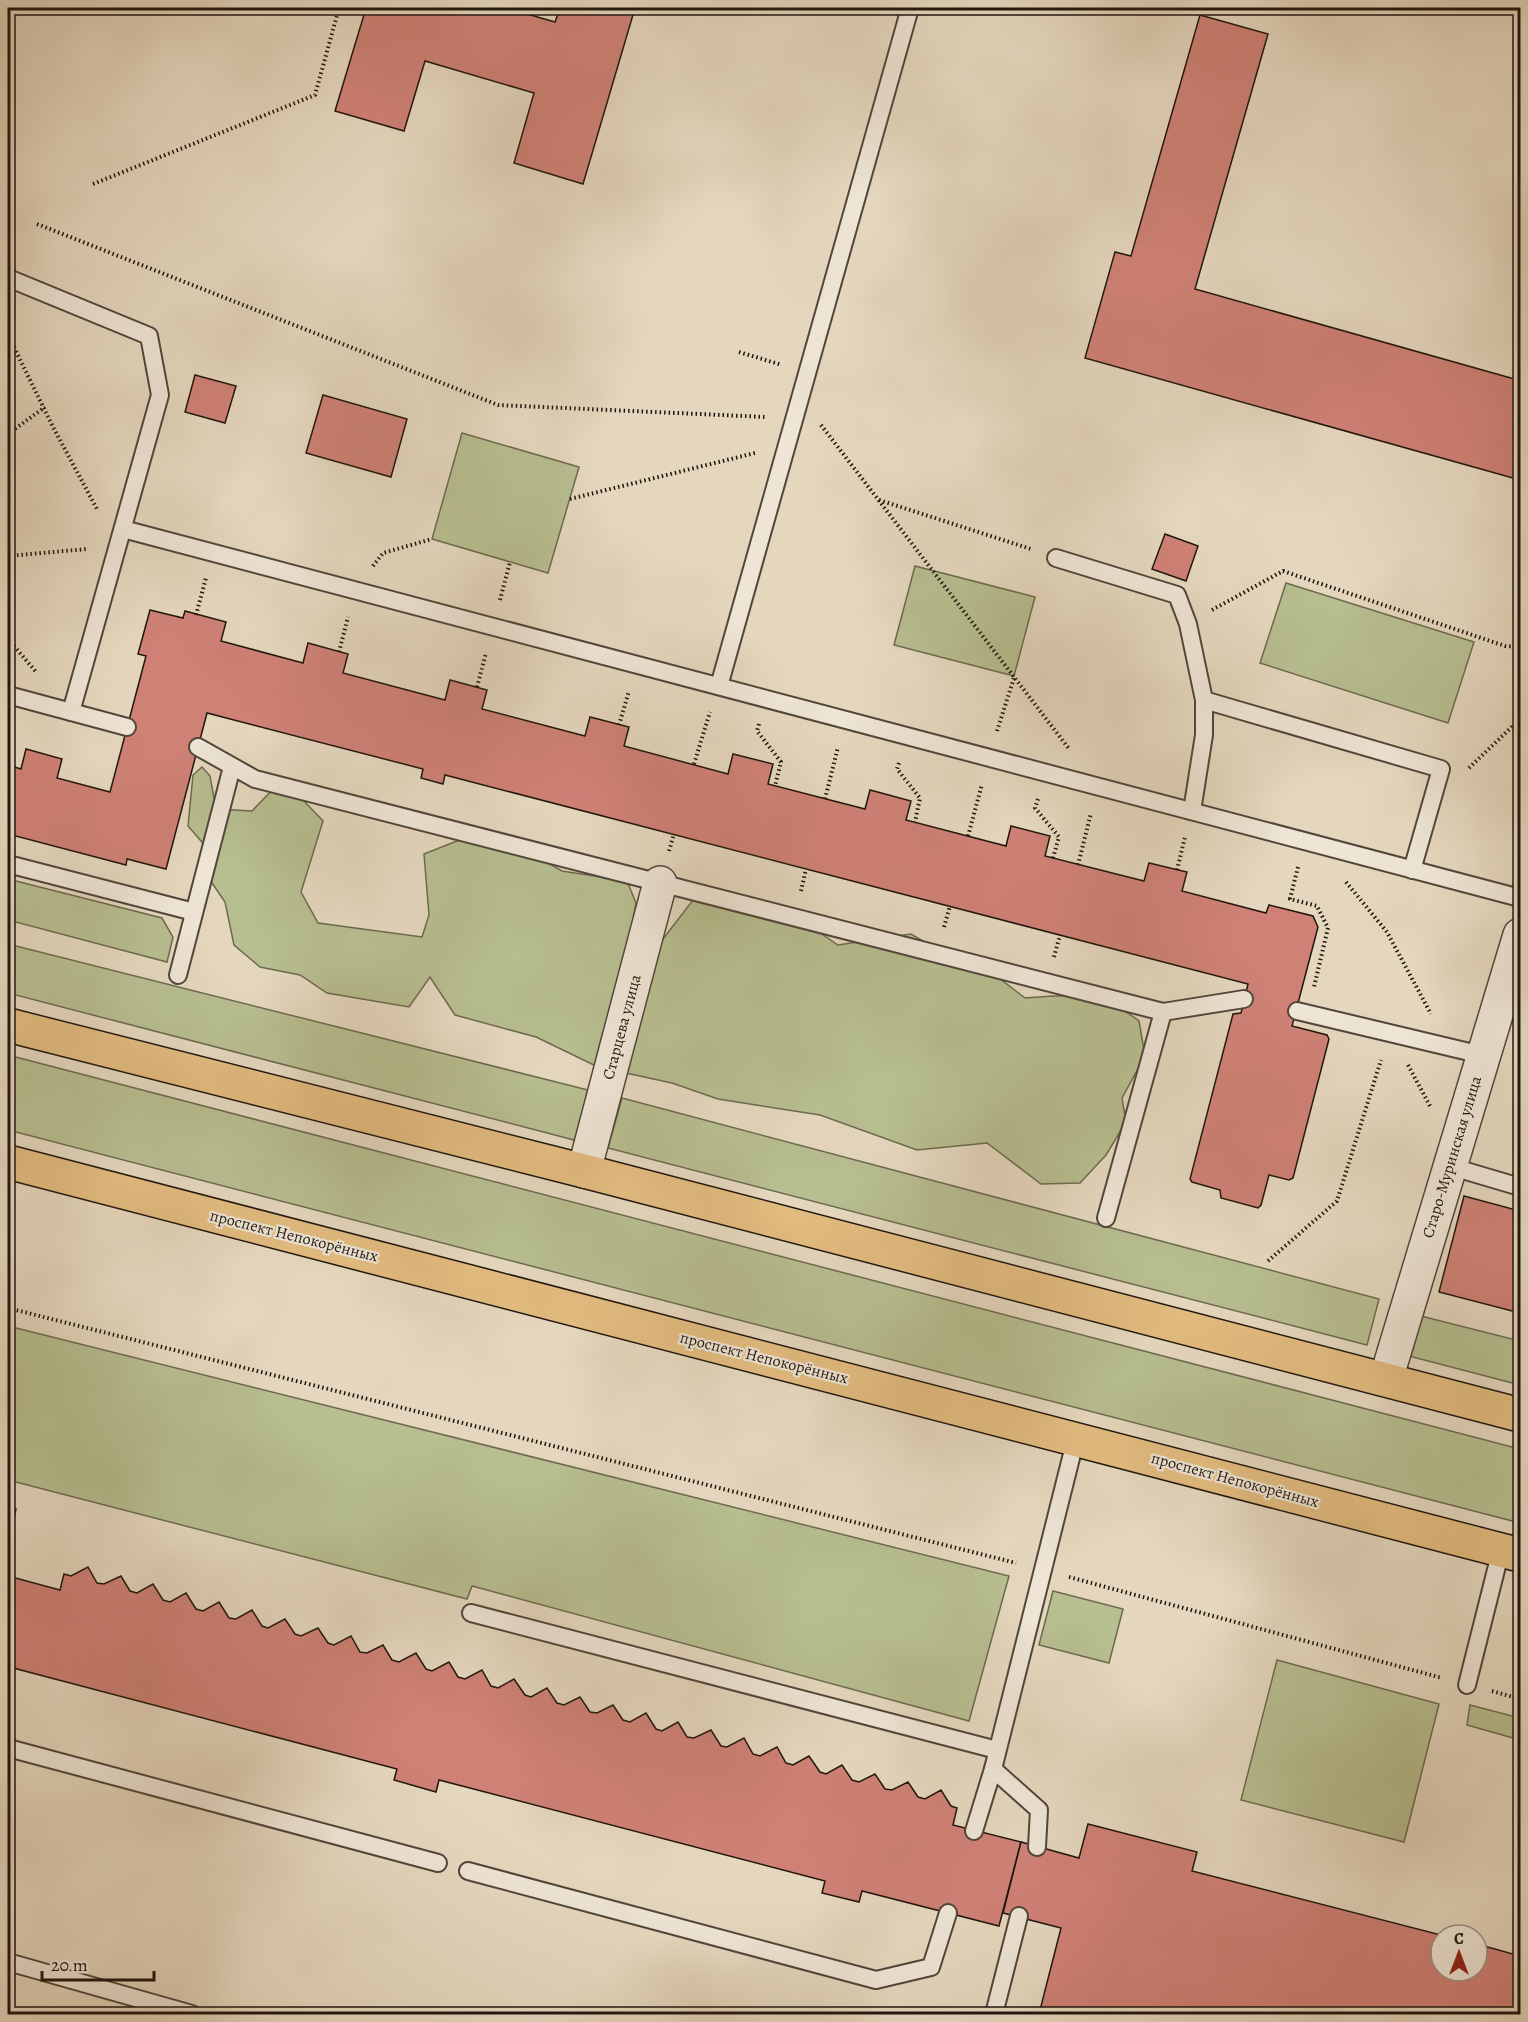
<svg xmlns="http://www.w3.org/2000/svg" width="1528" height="2022" viewBox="0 0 1528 2022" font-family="Alegreya,serif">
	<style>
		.green { fill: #b7be90; stroke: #6c6a50; stroke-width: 1.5 }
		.building { fill: #cf8176; stroke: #20160f; stroke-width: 1.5 }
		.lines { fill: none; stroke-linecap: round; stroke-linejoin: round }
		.lane-casing { stroke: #51463b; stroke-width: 20 }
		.street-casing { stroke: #51463b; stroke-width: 36 }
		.primary-casing { stroke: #20160f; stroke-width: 36 }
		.path { stroke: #20160f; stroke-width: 4; stroke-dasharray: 1.5 3; stroke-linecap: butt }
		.lane { stroke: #eee5d5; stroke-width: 16 }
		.street { stroke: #eee5d5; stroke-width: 33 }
		.primary { stroke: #e2bc7f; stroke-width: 33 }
		.labels { text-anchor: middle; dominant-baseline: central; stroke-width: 4.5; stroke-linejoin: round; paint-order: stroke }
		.street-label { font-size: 16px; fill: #20160f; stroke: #eee5d5 }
	</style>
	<rect width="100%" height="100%" fill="#e5d7be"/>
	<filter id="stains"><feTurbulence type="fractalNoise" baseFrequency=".00333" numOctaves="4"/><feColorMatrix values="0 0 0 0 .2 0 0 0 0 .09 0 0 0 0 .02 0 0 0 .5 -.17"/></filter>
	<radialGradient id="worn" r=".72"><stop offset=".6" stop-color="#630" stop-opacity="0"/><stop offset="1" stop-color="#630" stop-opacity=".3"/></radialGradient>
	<g class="green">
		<path d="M462,433L579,467L548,573L432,539Z"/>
		<path d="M915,566L1035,597L1014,676L894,645Z"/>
		<path d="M1286,583L1474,642L1448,723L1260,663Z"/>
		<path d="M202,767L210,776L216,809L252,811L283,779L323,821L301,892L318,923L422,937L429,915L424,854L487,829L562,871L627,881L636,903L630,938L640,943L663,939L693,900L807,924L838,945L911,934L954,959L978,962L1025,998C1074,995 1098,989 1139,1021L1145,1056L1122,1098L1126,1122L1106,1155L1080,1183L1041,1184L987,1143L917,1150L820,1115L718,1099L672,1083L598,1067L536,1037L455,1015L430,977L409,1007L327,993L300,975L260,967L234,945L225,902L210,880L214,856L188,826L193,775Z"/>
		<path d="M8,879L162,918L173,937L167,962L8,920Z"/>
		<path d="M8,944L592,1091L578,1141L8,993Z"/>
		<path d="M8,1055L1520,1449V1523L8,1130Z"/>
		<path d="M622,1098L1379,1299L1367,1345L608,1148Z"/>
		<path d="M1421,1316L1520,1341V1385L1409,1356Z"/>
		<path d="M8,1326L1009,1576L969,1721L472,1586L467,1599L8,1480Z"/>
		<path d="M1053,1591L1123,1609L1109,1663L1039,1645Z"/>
		<path d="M1277,1660L1439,1704L1404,1842L1241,1800Z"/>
		<path d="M1470,1705L1520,1718V1740L1467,1725Z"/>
	</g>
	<g class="building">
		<path d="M366,8H506L555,22L560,8H635L583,184L514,163L534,93L425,61L404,131L335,111Z"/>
		<path d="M1200,15L1268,34L1195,289L1518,380L1520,373V480L1085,358L1115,252L1131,256Z"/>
		<path d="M195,375L236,386L225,423L185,412Z"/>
		<path d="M323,395L407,419L391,477L306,453Z"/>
		<path d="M1165,534L1198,546L1186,581L1152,569Z"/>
		<path d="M150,610L183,618L185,611L226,622L221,641L303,663L308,643L348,654L343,673L445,700L450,680L487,690L482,709L585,736L590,717L629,727L624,746L728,774L733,754L773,764L768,784L865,809L870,790L911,801L906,820L1006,846L1011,826L1050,836L1045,856L1144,881L1149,863L1187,872L1182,891L1266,913L1269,905L1313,916L1318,927L1292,1026L1327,1035L1329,1039L1293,1178L1289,1180L1269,1175L1261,1205L1258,1208L1221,1198L1220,1190L1192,1182L1190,1179L1233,1014L1241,1013L1248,984L445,775L443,784L421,778L423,769L207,713L166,869L127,859L126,865L8,834V765L21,769L26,749L62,759L57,778L110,792L146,656L138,654Z"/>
		<path d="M1464,1196L1520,1211V1313L1439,1292Z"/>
		<path d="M8,1507L16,1509L8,1542Z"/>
		<path d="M88,1567L97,1583L104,1584L121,1576L130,1591L137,1593L153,1584L163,1600L170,1602L186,1593L196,1609L203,1611L219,1602L229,1618L236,1619L252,1610L262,1626L268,1628L285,1619L295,1634L301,1636L318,1628L328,1643L334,1645L351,1636L360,1652L367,1653L383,1645L392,1660L399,1662L416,1653L426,1669L432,1671L449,1662L458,1677L465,1679L482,1670L491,1686L498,1688L514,1679L525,1695L531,1697L547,1688L557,1703L564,1705L580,1697L590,1712L597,1713L613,1705L623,1720L630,1722L646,1713L656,1729L662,1731L678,1722L687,1737L694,1738L711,1730L721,1746L727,1747L744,1738L753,1754L760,1756L777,1747L786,1763L793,1765L809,1756L820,1772L826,1774L842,1765L852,1780L859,1782L875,1774L885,1789L892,1790L908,1782L918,1797L925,1799L941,1790L951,1806L957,1808L953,1825L1021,1842L999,1926L862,1891L859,1902L822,1893L825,1881L439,1780L436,1792L394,1780L397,1769L13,1668L8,1682V1576L60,1590L64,1574L71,1576Z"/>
		<path d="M1088,1824L1197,1852L1192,1871L1441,1935V1971H1477V1944L1520,1956V2014H1039L1061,1928L1003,1913L1021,1842L1079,1858Z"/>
	</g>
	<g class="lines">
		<g class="lane-casing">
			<g id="lane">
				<path d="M8,278L149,336L160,395L71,712"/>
				<path d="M123,529L1520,898"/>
				<path d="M1056,558L1177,595L1188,624L1204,700"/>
				<path d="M719,686L910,8"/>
				<path d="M8,695L127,727"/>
				<path d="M198,747L255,779L1163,1012L1244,999"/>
				<path d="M1192,811L1204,735V700L1441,769L1412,870"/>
				<path d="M8,864L194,912"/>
				<path d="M178,975L232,767"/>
				<path d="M1297,1011L1482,1055"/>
				<path d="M1449,1166L1520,1187"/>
				<path d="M1106,1218L1163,1012"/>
				<path d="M471,1613L997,1750"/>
				<path d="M1467,1685L1501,1550"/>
				<path d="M8,1748L438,1863"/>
				<path d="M993,1769L1039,1810L1037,1847"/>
				<path d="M974,1831L993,1769L1076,1438"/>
				<path d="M468,1871L876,1980L931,1967L948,1913"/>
				<path d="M8,1962L192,2014"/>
				<path d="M994,2014L1019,1916"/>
			</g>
		</g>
		<g class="street-casing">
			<g id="street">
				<path d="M584,1171L660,883"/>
				<path d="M1386,1379L1520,935"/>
			</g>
		</g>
		<g class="primary-casing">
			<g id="primary">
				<path d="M8,1025L584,1171L1520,1415"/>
				<path d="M8,1162L1520,1555"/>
			</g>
		</g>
		<g class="path">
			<path d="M93,184L315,95L339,8"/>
			<path d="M37,224L498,405L766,417"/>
			<path d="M8,335L53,427L98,511"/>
			<path d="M739,352L782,365"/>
			<path d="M821,425L1070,750"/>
			<path d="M8,434L45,407"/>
			<path d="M570,499L755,453"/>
			<path d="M879,500L1031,549"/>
			<path d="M8,556L87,549"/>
			<path d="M373,566L383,553L432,539"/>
			<path d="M500,600L510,562"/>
			<path d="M1212,610L1283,571L1505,646L1520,647"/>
			<path d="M196,615L206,578"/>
			<path d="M8,639L37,673"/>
			<path d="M339,652L348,617"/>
			<path d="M477,687L486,653"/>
			<path d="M759,724L757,731L781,762L775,786"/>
			<path d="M619,725L629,691"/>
			<path d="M997,731L1014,678"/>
			<path d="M899,763L897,769L920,798L915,822"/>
			<path d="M694,764L710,712"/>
			<path d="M1469,768L1520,719"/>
			<path d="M825,799L838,747"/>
			<path d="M1038,799L1035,808L1059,837L1053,858"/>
			<path d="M968,836L982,784"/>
			<path d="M669,851L674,834"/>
			<path d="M1078,865L1091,813"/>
			<path d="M1298,867L1290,899L1317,906L1328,928L1314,987"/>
			<path d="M1177,870L1185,837"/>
			<path d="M1346,882L1387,932L1431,1014"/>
			<path d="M801,891L806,869"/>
			<path d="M944,927L950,906"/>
			<path d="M1054,957L1060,935"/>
			<path d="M1408,1065L1430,1106"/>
			<path d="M1268,1261L1337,1201L1381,1060"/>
			<path d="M8,1308L1016,1563"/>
			<path d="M1069,1577L1442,1678"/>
			<path d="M1492,1691L1520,1699"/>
		</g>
		<use href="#lane" class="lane"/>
		<use href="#street" class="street"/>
		<use href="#primary" class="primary"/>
	</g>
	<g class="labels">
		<g class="street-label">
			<text transform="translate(622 1027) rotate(-75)">Старцева улица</text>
			<text transform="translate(1452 1157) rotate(-73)">Старо-Муринская улица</text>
			<text transform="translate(294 1236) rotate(14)">проспект Непокорённых</text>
			<text transform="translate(764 1358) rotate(14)">проспект Непокорённых</text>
			<text transform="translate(1235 1480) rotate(15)">проспект Непокорённых</text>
		</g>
	</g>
	<rect width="1528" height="2022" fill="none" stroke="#e5d7be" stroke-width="30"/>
	<rect x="9" y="9" width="1510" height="2004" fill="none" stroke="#20160f" stroke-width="3"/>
	<rect x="15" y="15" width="1498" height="1992" fill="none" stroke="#20160f" stroke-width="1.5"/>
	<g transform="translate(1459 1953)"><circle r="28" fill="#eee5d5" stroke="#9c9286" stroke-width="1.5"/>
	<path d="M0-4.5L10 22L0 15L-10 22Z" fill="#8f2418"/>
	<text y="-9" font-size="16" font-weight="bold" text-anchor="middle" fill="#20160f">С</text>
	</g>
	<path d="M42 1971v9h112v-9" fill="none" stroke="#20160f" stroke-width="3"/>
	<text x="51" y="1971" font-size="18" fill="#20160f" stroke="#eee5d5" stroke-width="4.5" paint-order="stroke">20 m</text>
	<rect width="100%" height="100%" filter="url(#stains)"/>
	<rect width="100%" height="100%" fill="url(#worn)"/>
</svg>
